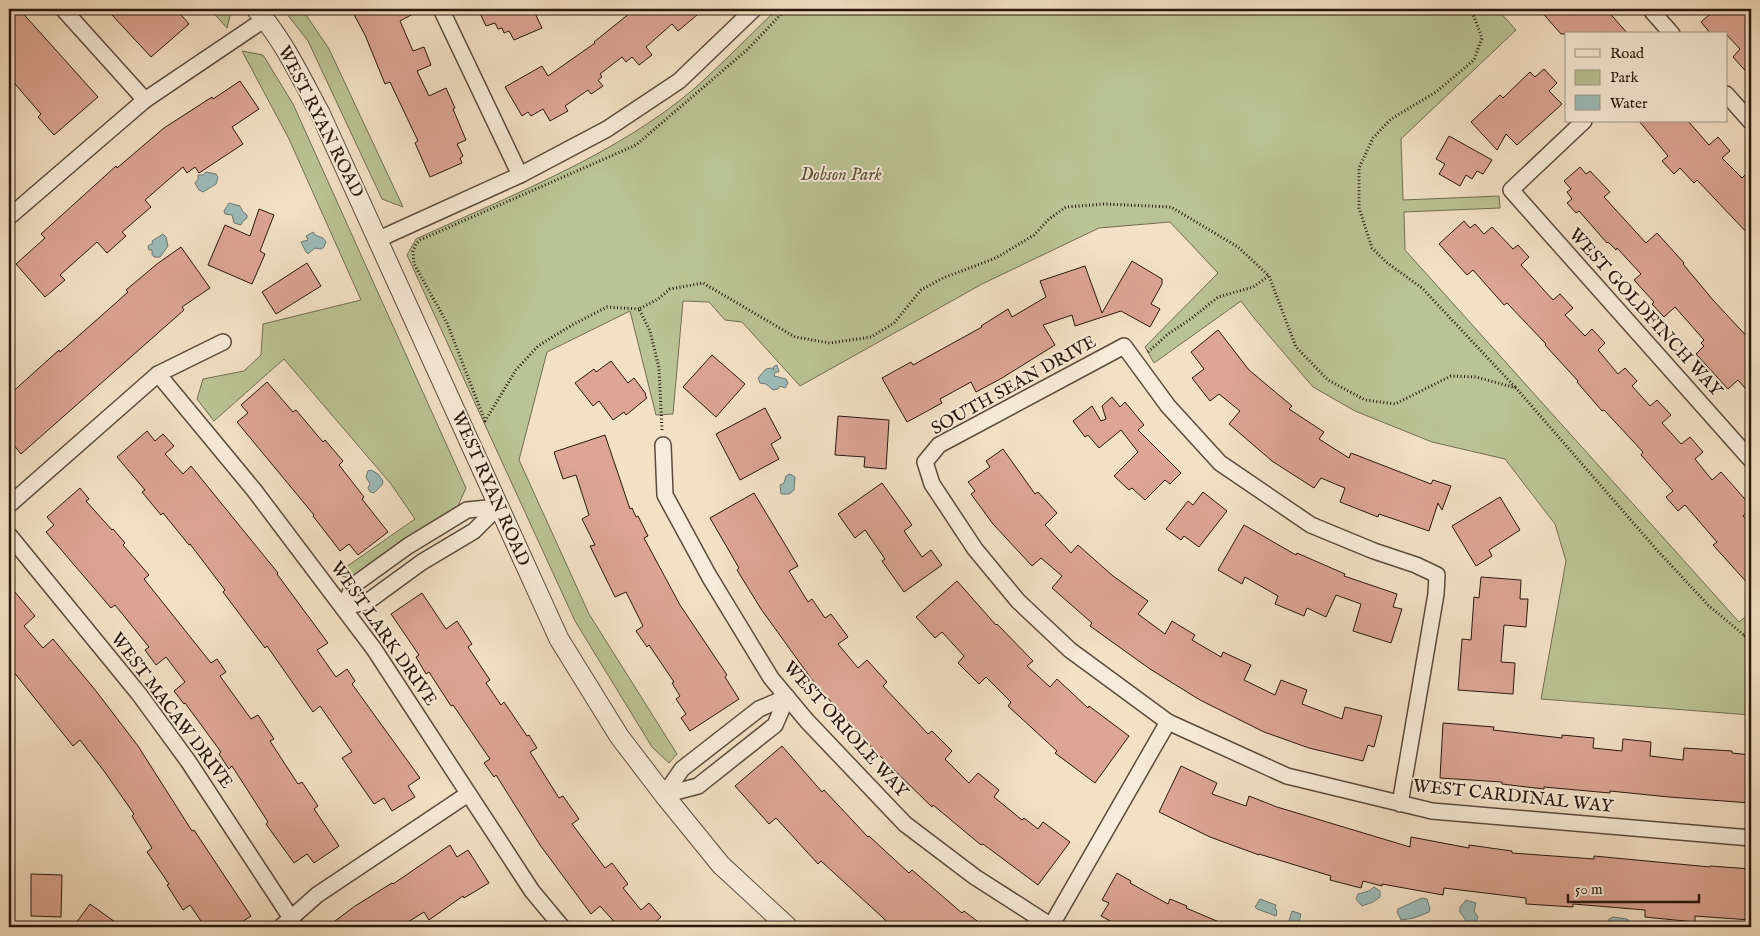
<svg xmlns="http://www.w3.org/2000/svg" width="1760" height="936" viewBox="0 0 1760 936" font-family="'IM FELL English',serif">
	<style>
		.green { fill: #bac395; stroke: #726d52 }
		.water { fill: #9cbcb9; stroke: #6e7a75 }
		.building { fill: #dca594; stroke: #29170e }
		.lines { fill: none; stroke-linecap: round; stroke-linejoin: round }
		.minor-casing { stroke: #5c4a3c; stroke-width: 18 }
		.tertiary-casing { stroke: #5c4a3c; stroke-width: 21 }
		.path { stroke: #29170e; stroke-width: 3; stroke-dasharray: 1 2.5; stroke-linecap: butt }
		.minor { stroke: #f7ecd9; stroke-width: 15 }
		.tertiary { stroke: #f7ecd9; stroke-width: 19 }
		.labels { text-anchor: middle; dominant-baseline: central; stroke-width: 4; stroke-linejoin: round; paint-order: stroke }
		.street-label { font-size: 18px; fill: #29170e; stroke: #f7ecd9 }
		.park-label { font-size: 18px; font-style: italic; fill: #5c533d; stroke: #f7ecd9 }
	</style>
	<rect width="100%" height="100%" fill="#f3e1c5"/>
	<filter id="stains"><feTurbulence type="fractalNoise" baseFrequency=".004" numOctaves="4"/><feColorMatrix values="0 0 0 0 .2 0 0 0 0 .09 0 0 0 0 .02 0 0 0 .5 -.17"/></filter>
	<radialGradient id="worn" r=".72"><stop offset=".6" stop-color="#630" stop-opacity="0"/><stop offset="1" stop-color="#630" stop-opacity=".3"/></radialGradient>
	<g class="green">
		<path d="M210,9H228L231,12L227,28Z"/>
		<path d="M283,9H302L329,49L403,207L382,199L308,41Z"/>
		<path d="M777,9H1497L1516,30L1401,139L1403,200L1499,196L1500,208L1404,212L1405,250L1739,622L1751,612V715L1541,699L1566,561L1555,524L1505,459L1432,442L1355,411L1313,387L1254,318L1241,301L1154,363L1145,347L1218,273L1170,222L1099,228L982,284L800,386L742,322L725,320L709,302L683,301L673,414L656,415L630,311L547,352L519,460L589,614L677,754L669,763L652,747L575,621L407,255L416,239C509,196 617,155 695,88C723,63 750,35 777,9Z"/>
		<path d="M242,51L263,55L293,104L466,488L457,508L351,579L336,574L415,519L391,484L284,359L214,421L197,399L203,379L244,371L261,355L263,324L361,300L289,139Z"/>
	</g>
	<g class="water">
		<path d="M206,172L216,174L218,177L216,184L203,192L199,190L195,183L198,179V175H203Z"/>
		<path d="M229,203L240,206L243,212L247,215V218L243,221L241,225L234,223L232,215L225,214L224,211Z"/>
		<path d="M313,232L315,235L323,238L326,242L324,247L321,249L315,248L308,254L306,252L301,242L308,240L306,236Z"/>
		<path d="M163,234L166,237L168,246L160,257H154L152,254V250H149L148,246L153,243L152,241Z"/>
		<path d="M777,365L779,372H775L774,376L786,379L788,383L785,388L780,386L778,389L773,390L766,384L760,383L758,378L766,369L771,368L774,370L773,367Z"/>
		<path d="M371,470L378,474L383,481L382,485L374,493L370,492L368,488L370,484L366,477L368,471Z"/>
		<path d="M790,474L795,477L794,490L789,494H781L780,485L784,483L786,476Z"/>
		<path d="M1374,887L1380,891V897L1373,902L1362,906L1356,899L1358,894L1369,891Z"/>
		<path d="M1422,898L1427,899L1430,909L1429,912L1414,918L1401,920L1397,912L1398,909Z"/>
		<path d="M1260,899L1276,905L1275,908L1277,911L1276,916L1257,909L1255,907Z"/>
		<path d="M1466,900L1476,903L1474,911L1478,917L1477,920L1470,926L1460,912V907Z"/>
		<path d="M1292,911L1301,914L1298,927H1287Z"/>
		<path d="M1613,917L1627,919L1631,922L1629,927H1611L1608,922L1609,919Z"/>
	</g>
	<g class="building">
		<path d="M9,9H19L98,97L54,135L38,117L41,114L9,77Z"/>
		<path d="M120,9H176L189,24L151,57L112,15Z"/>
		<path d="M351,9H422L400,21L413,51L424,47L431,65L417,71L429,96L446,88L455,108L453,109L466,140L457,144L463,156L460,158L462,163L430,177L415,143L418,141L390,82L385,84L365,35Z"/>
		<path d="M478,9H533L542,28L514,40L509,31L504,33L502,28L498,29L495,23L486,26Z"/>
		<path d="M635,9H704L678,31L672,24L646,47L652,55L639,65L632,57L626,62L622,57L600,74L602,77L598,80L603,86L591,94L588,90L565,106L568,111L550,121L543,109L531,116L528,112L522,116L505,87L542,66L548,76L595,43L594,42Z"/>
		<path d="M1539,9H1606L1628,34H1561Z"/>
		<path d="M1716,9H1751V77L1733,57L1740,49L1726,34H1711L1701,22Z"/>
		<path d="M1544,69L1557,83L1549,91L1562,104L1517,145L1506,134L1497,150L1471,122L1500,95L1503,98L1530,72L1535,77Z"/>
		<path d="M240,81L259,109L232,127L243,144L199,173L195,167L187,173L183,167L145,200L151,207L122,232L126,236L107,253L97,242L60,275L65,280L45,297L16,264L45,238L41,234L116,166L117,168L164,128L212,97L213,99Z"/>
		<path d="M1639,121H1688L1709,145L1718,137L1730,151L1722,158L1742,178L1751,169V237L1697,180L1694,183L1680,168L1674,174L1662,161L1668,156Z"/>
		<path d="M1449,136L1492,160L1483,174L1477,171L1472,179L1466,175L1460,186L1439,174L1445,164L1436,159Z"/>
		<path d="M1580,167L1586,174L1590,171L1610,192L1604,197L1646,243L1657,233L1684,263L1683,264L1713,300L1751,341V395L1738,380L1728,389L1696,354L1704,346L1701,343L1704,340L1675,307L1664,317L1652,304L1654,302L1634,280L1641,274L1617,248L1616,250L1608,242L1607,243L1579,211L1576,213L1567,203L1572,199L1567,192L1571,189L1564,181Z"/>
		<path d="M259,209L274,215L260,251L265,254L252,284L208,265L225,225L250,236Z"/>
		<path d="M1464,221L1470,228L1475,224L1484,234L1492,227L1513,249L1518,245L1529,257L1521,265L1553,300L1560,294L1573,308L1565,315L1585,336L1592,329L1605,343L1598,350L1618,374L1625,368L1637,381L1632,386L1650,406L1657,400L1671,415L1662,423L1681,444L1690,437L1703,452L1695,459L1712,480L1721,472L1751,506V509L1743,516L1751,525V587L1713,545L1717,542L1685,505L1678,511L1666,497L1673,491L1641,455L1643,452L1604,410L1602,411L1577,382L1578,381L1545,345L1546,344L1507,303L1504,305L1473,270L1467,275L1439,244Z"/>
		<path d="M181,247L210,288L182,307L184,310L21,454L9,439V395L59,350L60,352L100,317L128,292L126,290L157,264Z"/>
		<path d="M1132,261L1162,279V284L1151,304L1160,309L1150,327L1121,311L1075,326L1072,315L1043,325L1055,345L1002,378L976,392L971,382L940,399L942,403L907,422L882,378L911,362L913,365L982,327L981,326L1008,309L1012,317L1046,297L1040,281L1085,266L1102,313Z"/>
		<path d="M307,263L321,286L276,314L262,292Z"/>
		<path d="M1218,330L1249,370L1292,406L1289,409L1324,432L1319,439L1349,458L1351,453L1431,484L1433,480L1451,486L1442,510L1438,503L1429,531L1379,514L1378,517L1340,502L1345,488L1321,478L1314,488L1272,461L1229,424L1240,411L1219,394L1210,401L1192,378L1204,369L1191,352Z"/>
		<path d="M712,355L745,384L716,417L683,387Z"/>
		<path d="M611,361L628,383L634,378L646,394L645,395L647,398L626,415L624,412L613,420L599,401L593,406L575,383L594,369L596,372Z"/>
		<path d="M267,382L293,412L296,410L323,442L325,440L343,461L339,465L364,497L362,499L388,532L358,555L349,544L340,551L313,516L314,515L237,422L248,413L241,405Z"/>
		<path d="M1112,397L1120,407L1125,402L1144,425L1138,430L1181,473L1170,484L1165,480L1145,500L1132,488L1129,490L1114,476L1138,452L1121,430L1099,448L1088,435L1085,437L1073,421L1092,406L1101,421L1106,419L1102,406Z"/>
		<path d="M765,408L781,438L771,444L779,459L740,480L716,434Z"/>
		<path d="M838,416L889,420L886,469L864,467L865,457L835,455Z"/>
		<path d="M147,431L155,441L163,434L174,446L165,454L183,474L191,466L278,573L277,574L328,643L317,650L336,677L347,669L355,681L352,684L420,778L408,786L415,797L392,811L384,798L374,804L342,758L352,752L320,706L313,712L267,646L265,648L223,592L225,590L190,544L189,545L163,513L161,515L142,492L145,490L117,457Z"/>
		<path d="M605,435L630,509L632,508L636,517L638,516L648,536L644,538L680,605L727,675L725,677L739,699L690,731L681,718L686,714L676,699L680,696L672,683L674,682L649,645L647,647L636,631L643,626L626,592L615,597L590,546L595,545L582,519L589,515L576,475L563,479L554,452Z"/>
		<path d="M1003,449L1035,494L1038,492L1057,513L1045,525L1071,553L1078,545L1113,576L1148,601L1138,614L1165,634L1172,621L1195,635L1192,640L1221,657L1223,652L1251,665L1244,680L1275,695L1281,680L1307,690L1302,704L1342,719L1345,707L1382,716L1374,747L1368,745L1363,761L1309,748L1264,732L1200,700L1150,669L1090,626L1092,623L1052,588L1062,576L1041,558L1032,566L993,524L971,494L975,491L968,482L990,467L986,461Z"/>
		<path d="M882,483L912,525L904,531L922,557L931,550L942,565L904,592L882,561L885,559L865,530L855,538L838,514Z"/>
		<path d="M80,488L89,499L86,501L112,530L113,529L125,543L123,545L149,575L144,579L211,663L217,659L226,672L220,676L251,719L258,715L274,739L270,741L298,784L302,782L318,806L314,809L339,846L314,863L307,854L294,863L266,824L268,822L232,766L229,769L219,754L221,752L185,703L184,704L174,691L185,682L166,657L156,665L145,650L149,647L115,605L111,608L46,532L54,525L47,517Z"/>
		<path d="M1203,492L1227,511L1199,547L1184,536L1181,540L1166,529L1188,501L1193,505Z"/>
		<path d="M754,493L798,566L789,571L808,602L812,599L825,618L831,614L848,637L838,644L858,668L867,660L887,682L883,686L928,734L932,731L952,751L945,759L969,783L978,773L999,790L994,797L1022,820L1024,818L1038,829L1043,822L1070,842L1038,885L983,844L981,845L933,805L932,807L884,760L854,729L810,677L761,609L737,570L739,568L710,518Z"/>
		<path d="M1500,497L1520,530L1489,550L1492,556L1476,566L1452,526Z"/>
		<path d="M1244,525L1296,555L1297,553L1345,574L1344,576L1397,594L1393,607L1402,609L1391,643L1353,631L1361,604L1336,595L1326,617L1307,608L1304,616L1275,604L1278,596L1245,577L1242,584L1218,570Z"/>
		<path d="M1481,577L1521,580L1520,599H1528L1526,627L1504,625L1501,662L1515,663L1513,694L1458,690L1462,639L1471,640L1474,597L1479,598Z"/>
		<path d="M957,581L996,625L997,624L1033,661L1027,666L1050,687L1057,679L1088,708L1089,706L1129,736L1095,783L1055,753L1057,751L1008,706L1011,702L986,677L979,684L958,663L964,656L942,632L935,638L916,617Z"/>
		<path d="M9,585L35,616L24,626L43,648L53,639L96,691L138,746L192,831L194,830L251,916L234,927H205L190,905L183,910L167,885L169,884L147,852L152,848L132,816L134,814L104,771L80,740L73,746L9,666Z"/>
		<path d="M422,593L446,629L457,621L472,644L468,647L490,680L486,683L501,705L504,702L527,736L529,735L537,748L530,752L559,798L563,796L579,819L572,824L605,868L612,863L628,884L623,888L641,910L649,903L661,917L650,927H619L600,906L591,914L540,845L496,775L494,777L484,763L490,759L453,705L451,706L429,672L426,674L416,657L419,655L391,614Z"/>
		<path d="M1443,723L1494,727L1493,730L1562,738V735L1594,738L1593,748L1622,751L1623,739L1651,742L1650,756L1683,760L1684,748L1732,751V753L1751,755V803L1669,797L1610,791V793L1544,787V789L1502,784V782L1440,778Z"/>
		<path d="M782,746L822,792L824,790L868,837L869,836L909,873L912,870L962,913L964,911L985,927H893L821,861L818,864L776,818L769,824L735,786Z"/>
		<path d="M1181,766L1217,783L1212,794L1246,806L1249,796L1277,807L1410,847L1411,837L1469,848V845L1512,851V853L1594,859V856L1710,867V866L1751,869V920L1695,916V922L1645,917V910L1573,904V907L1526,904V898L1444,888L1443,895L1382,884V886L1363,881L1361,888L1330,880L1331,876L1259,854V855L1210,837L1159,812Z"/>
		<path d="M450,845L457,857L468,850L489,883L464,898L463,896L429,920L424,912L400,927H327L355,906L392,883L393,884Z"/>
		<path d="M1117,873L1131,881L1130,883L1168,904L1170,899L1187,906L1186,908L1231,927H1124L1114,923L1101,916L1109,903L1102,900Z"/>
		<path d="M31,874L62,875L61,917L31,916Z"/>
		<path d="M90,904L122,927H73Z"/>
	</g>
	<g class="lines">
		<g class="minor-casing">
			<g id="minor">
				<path d="M63,9L145,100"/>
				<path d="M441,9L520,175"/>
				<path d="M1650,9L1672,34"/>
				<path d="M1726,94L1751,122"/>
				<path d="M1584,121L1511,190L1751,460"/>
				<path d="M9,217L145,100L265,19"/>
				<path d="M379,239L520,175L607,129L679,81L754,9"/>
				<path d="M158,374L254,490L374,649L532,891L562,927"/>
				<path d="M663,445L665,495L709,576L771,678L807,721L905,824L975,877L1053,927"/>
				<path d="M9,505L158,374L223,342"/>
				<path d="M9,535L139,694L188,761L291,918"/>
				<path d="M343,607L354,585L408,546L467,510L498,507"/>
				<path d="M343,607L367,602L422,562L474,531L498,507"/>
				<path d="M664,795L698,786L775,725L787,697"/>
				<path d="M664,795L682,769L759,709L787,697"/>
				<path d="M1400,804L1436,594L1437,575L1416,565L1374,551L1311,525L1220,463L1168,406L1124,346L939,445L925,462L932,484L975,549L1018,601L1070,650L1168,722L1287,776L1432,811L1751,838"/>
				<path d="M1051,926L1168,722"/>
				<path d="M281,927L317,895L468,794"/>
			</g>
		</g>
		<g class="tertiary-casing">
			<path id="tertiary" d="M256,9C283,39 301,78 320,113L559,639L619,736L664,795L721,865L788,927"/>
		</g>
		<g class="path">
			<path d="M1471,9L1482,38L1474,60L1436,92L1391,119L1373,138L1359,168V208L1372,248L1386,262L1422,288L1515,387"/>
			<path d="M639,309L607,307L572,325L538,346L516,370L485,421L447,323L414,264L413,251L416,244L420,240L636,145L748,49L786,9"/>
			<path d="M1148,352L1168,334L1192,318L1218,297L1253,287L1269,276"/>
			<path d="M662,430L659,368L650,331L639,309L658,299L670,289L703,283L795,337L830,343L871,337L894,323L921,290L943,278L996,258L1034,235L1049,219L1066,207L1104,204L1171,207L1238,247L1269,276L1296,347L1328,380L1365,400L1395,404L1451,376L1476,377L1516,388L1656,549L1708,605L1745,636"/>
			<path d="M1751,631L1745,636L1751,638"/>
		</g>
		<use href="#minor" class="minor"/>
		<use href="#tertiary" class="tertiary"/>
	</g>
	<g class="labels">
		<g class="street-label">
			<text transform="translate(320 122) rotate(63)">WEST RYAN ROAD</text>
			<text transform="translate(1645 313) rotate(48)">WEST GOLDFINCH WAY</text>
			<text transform="translate(1014 386) rotate(-29)">SOUTH SEAN DRIVE</text>
			<text transform="translate(490 489) rotate(66)">WEST RYAN ROAD</text>
			<text transform="translate(383 634) rotate(55)">WEST LARK DRIVE</text>
			<text transform="translate(171 711) rotate(53)">WEST MACAW DRIVE</text>
			<text transform="translate(845 730) rotate(48)">WEST ORIOLE WAY</text>
			<text transform="translate(1513 797) rotate(6)">WEST CARDINAL WAY</text>
		</g>
		<g class="park-label">
			<text x="841" y="175">Dobson Park</text>
		</g>
	</g>
	<rect width="1760" height="936" fill="none" stroke="#f3e1c5" stroke-width="30"/>
	<rect x="10" y="10" width="1740" height="916" fill="none" stroke="#29170e" stroke-width="2.5"/>
	<rect x="15" y="15" width="1730" height="906" fill="none" stroke="#29170e"/>
	<rect x="1565" y="32" width="162" height="90" fill="#f7ecd9" stroke="#a59788"/>
	<rect x="1575" y="49" width="25" height="8" fill="#f7ecd9" stroke="#a59788"/>
	<text x="1610" y="58" font-size="15" fill="#29170e">Road</text>
	<rect x="1575" y="70" width="25" height="15" fill="#bac395" stroke="#a59788"/>
	<text x="1610" y="82" font-size="15" fill="#29170e">Park</text>
	<rect x="1575" y="95" width="25" height="15" fill="#9cbcb9" stroke="#a59788"/>
	<text x="1610" y="108" font-size="15" fill="#29170e">Water</text>
	<path d="M1568 894v8h131v-8" fill="none" stroke="#29170e" stroke-width="2.5"/>
	<text x="1575" y="894" font-size="15" fill="#29170e" stroke="#f7ecd9" stroke-width="4" paint-order="stroke">50 m</text>
	<rect width="100%" height="100%" filter="url(#stains)"/>
	<rect width="100%" height="100%" fill="url(#worn)"/>
</svg>
